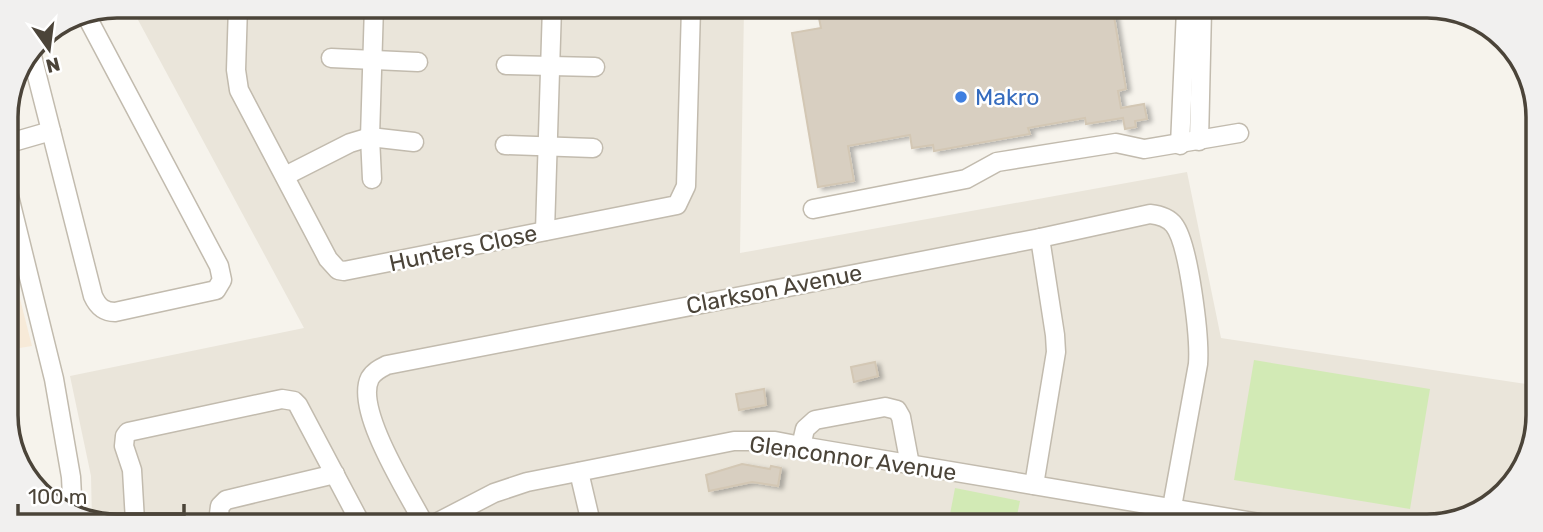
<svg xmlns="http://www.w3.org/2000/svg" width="1543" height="532" viewBox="0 0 1543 532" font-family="Rubik,sans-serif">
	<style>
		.residential { fill: #eae5da }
		.commercial { fill: #f7ead8 }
		.green { fill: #d2eab5 }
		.building { fill: #d8cfc1; stroke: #d3c7b4; stroke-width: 2; filter: url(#shadow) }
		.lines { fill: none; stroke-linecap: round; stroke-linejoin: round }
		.minor-casing { stroke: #c2bbae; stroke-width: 21 }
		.minor { stroke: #fff; stroke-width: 18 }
		.shop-dot { fill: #3f7fe0; stroke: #fff; stroke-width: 2.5 }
		.labels { text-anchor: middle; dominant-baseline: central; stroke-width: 5; stroke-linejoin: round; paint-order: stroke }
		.shop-label { font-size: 23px; fill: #366cbe; stroke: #fff; text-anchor: start }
		.street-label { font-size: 23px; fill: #4b4439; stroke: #fff }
		.rim { fill: none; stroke: #4b4439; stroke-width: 3.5 }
	</style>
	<defs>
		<filter id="shadow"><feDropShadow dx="4.5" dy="2.5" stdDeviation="2" flood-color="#0004"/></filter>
	</defs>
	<rect width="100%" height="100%" fill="#f6f3ec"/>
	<path class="residential" d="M130,5L744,8L740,253L1187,172L1221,338L1533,385L1532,451L1494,504L1433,527L92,521L91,476L70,376L304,328Z"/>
	<path class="commercial" d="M6,244L32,346L7,350Z"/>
	<g class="green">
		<path d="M1254,360L1430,389L1410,509L1234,480Z"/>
		<path d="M955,488L1020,501L1015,525H948Z"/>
	</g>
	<g class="building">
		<path d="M817,8L1113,10L1126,89L1118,91L1121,108L1144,104L1147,119L1135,121L1136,127L1125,129L1123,118L1086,124L1085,118L1028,128L1030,134L934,151L933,145L912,148L910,135L848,146L854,181L818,187L792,33L821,28Z"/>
		<path d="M875,362L878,376L854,382L851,367Z"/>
		<path d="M764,389L766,405L739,410L736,394Z"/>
		<path d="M742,464L770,469L771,466L781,468L778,486L752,482L709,491L706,475Z"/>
	</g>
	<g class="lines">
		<g class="minor-casing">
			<g id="minor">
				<path d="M238,6L236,70L239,90L328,259L338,270L344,271L677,205L686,186L691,8"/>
				<path d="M32,56L93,296C98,307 104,312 115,312L216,290L222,280L219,266L87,17"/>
				<path d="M331,58L418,62"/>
				<path d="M506,65L595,67"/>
				<path d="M1199,141L1202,10"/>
				<path d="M6,144L51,131"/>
				<path d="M505,145L593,148"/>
				<path d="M1180,145L1186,10"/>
				<path d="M285,176L350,143L370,137L414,142"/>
				<path d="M372,179L370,137L374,6"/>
				<path d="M6,184L54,379L71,477L73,516"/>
				<path d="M813,209L966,179L997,162L1116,143L1144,149L1239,133"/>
				<path d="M545,231L552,7"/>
				<path d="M801,446L805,429L815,420L885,407L897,410L901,417L910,465"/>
				<path d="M579,472L591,523"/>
				<path d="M1034,485L1056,352L1055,335L1040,238"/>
				<path d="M135,521L132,470L124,446L125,436L128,432L282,399L294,401L298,405L360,522"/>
				<path d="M218,522L220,506L226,500L335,474"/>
				<path d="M423,522C408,493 354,409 370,378C374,371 381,368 387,365L1040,238L1150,214C1159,215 1168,217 1174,225C1189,244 1200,338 1198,364L1172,507"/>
				<path d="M438,522L494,493L527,482L734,441H775L801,446L1277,526"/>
			</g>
		</g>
		<use href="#minor" class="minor"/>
	</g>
	<circle class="shop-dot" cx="961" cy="97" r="7"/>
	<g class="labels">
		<g class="shop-label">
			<text x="975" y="97">Makro</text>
		</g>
		<g class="street-label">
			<text transform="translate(463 248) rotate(-12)">Hunters Close</text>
			<text transform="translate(774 289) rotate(-11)">Clarkson Avenue</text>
			<text transform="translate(853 458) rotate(8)">Glenconnor Avenue</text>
		</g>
	</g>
	<path d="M0 0H1543V532H0ZM117 18H1427A99 99 0 0 1 1526 117V415A99 99 0 0 1 1427 514H117A99 99 0 0 1 18 415V117A99 99 0 0 1 117 18Z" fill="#f1f0ef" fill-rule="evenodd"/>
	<path class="rim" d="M117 18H1427A99 99 0 0 1 1526 117V415A99 99 0 0 1 1427 514H117A99 99 0 0 1 18 415V117A99 99 0 0 1 117 18Z"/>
	<g transform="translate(49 49) rotate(166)" stroke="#ffffff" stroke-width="5" paint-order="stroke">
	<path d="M0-5L12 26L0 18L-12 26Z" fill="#4b4439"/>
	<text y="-10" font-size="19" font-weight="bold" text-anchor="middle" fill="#4b4439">N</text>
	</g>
	<path d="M18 504v10h166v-10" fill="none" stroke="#4b4439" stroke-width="3.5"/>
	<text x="28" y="504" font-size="21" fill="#4b4439" stroke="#ffffff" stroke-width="5" paint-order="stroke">100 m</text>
</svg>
